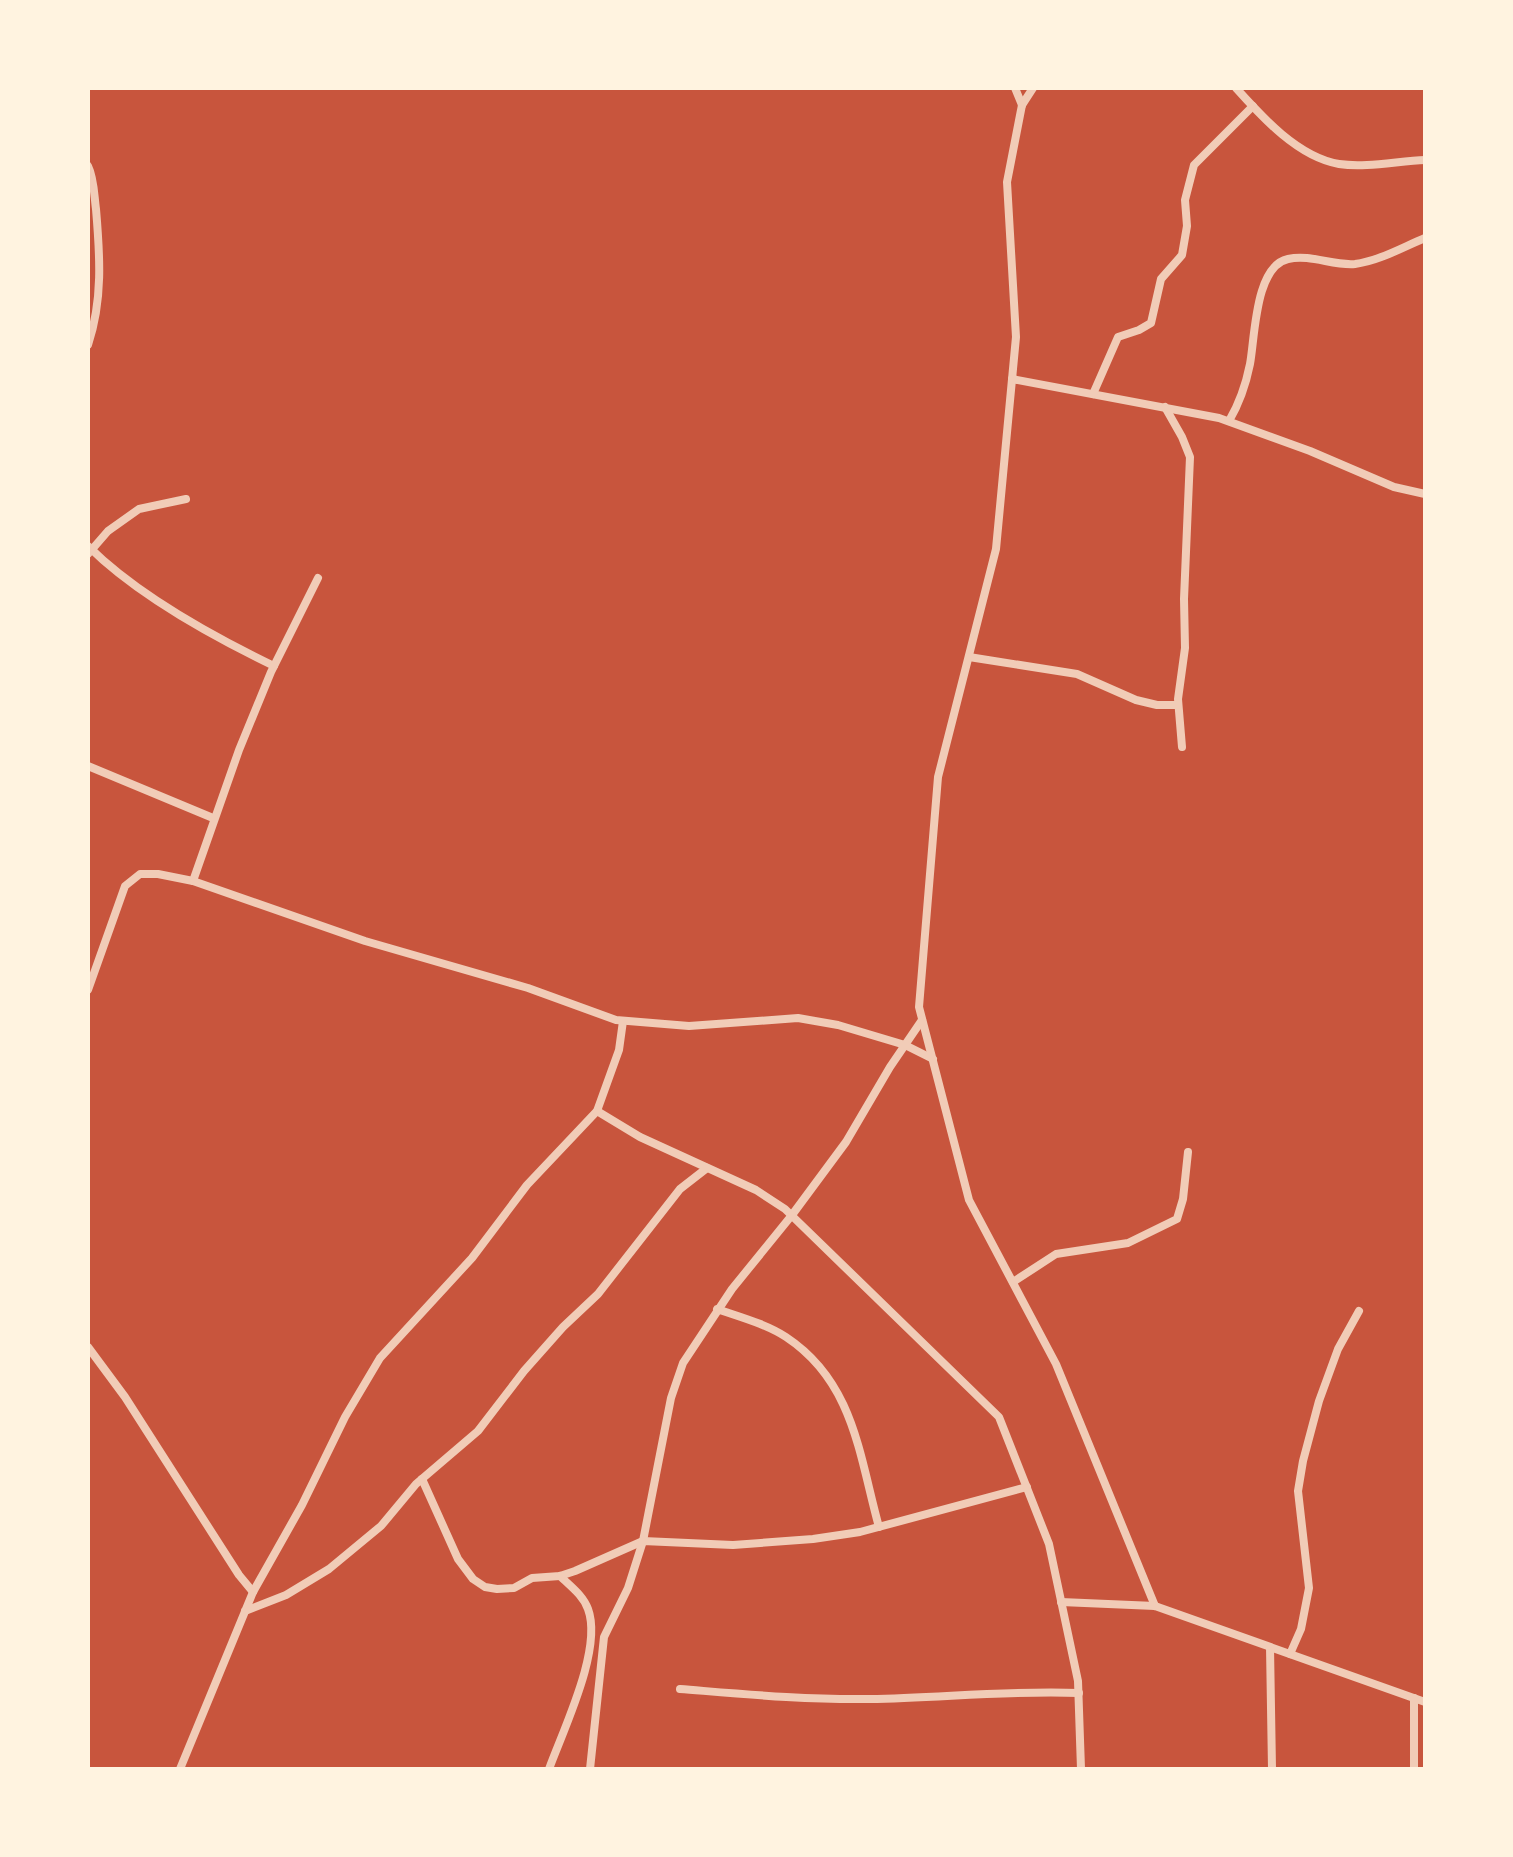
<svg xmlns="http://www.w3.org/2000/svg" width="1513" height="1857" viewBox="0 0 1513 1857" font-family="'Archivo Narrow',sans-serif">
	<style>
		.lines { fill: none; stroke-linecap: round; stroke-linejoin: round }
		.minor { stroke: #f1ccb7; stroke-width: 8 }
	</style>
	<rect width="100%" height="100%" fill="#c8553d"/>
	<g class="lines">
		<g class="minor">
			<path d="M1015,88L1022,105"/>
			<path d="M1033,88L1022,105L1007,182L1016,337L996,549L938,777L919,1007L969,1200L1056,1364L1155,1606"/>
			<path d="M1236,88C1262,117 1298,157 1339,164C1366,168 1398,161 1425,160"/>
			<path d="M88,166C94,178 94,194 96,209C100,256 103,300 88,345"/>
			<path d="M1012,379L1219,418L1310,451L1394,487L1425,494"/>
			<path d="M1093,394L1118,337L1139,330L1151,323L1161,279L1182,255L1187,226L1185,200L1194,165L1253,106"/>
			<path d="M1165,407L1182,437L1190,457L1184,599L1185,648L1178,699L1182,747"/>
			<path d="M1229,421C1239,404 1246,384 1250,364C1255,337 1255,266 1288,259C1311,254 1333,266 1355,264C1379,261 1403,247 1425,238"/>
			<path d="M88,546C137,595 212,636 274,666"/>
			<path d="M88,554L108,531L139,509L186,499"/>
			<path d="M969,657L1077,674L1136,700L1157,705H1178"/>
			<path d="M88,766L213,818"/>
			<path d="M193,881L239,750L271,672L318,578"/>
			<path d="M88,990L125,886L140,874H158L193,881L365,941L528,988L616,1020L689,1026L798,1018L838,1025L905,1045L933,1059"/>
			<path d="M597,1111L640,1137L756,1190L785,1209L999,1417L1049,1544L1078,1681L1081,1769"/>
			<path d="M1013,1282L1056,1254L1128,1243L1177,1219L1183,1199L1188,1152"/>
			<path d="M717,1309C740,1317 766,1324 786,1337C854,1382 859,1455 879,1527"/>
			<path d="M88,1347L125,1397L239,1575L253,1592"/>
			<path d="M422,1479L458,1559L473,1579L485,1587L497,1589L514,1588L532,1578L560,1576L575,1571L643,1541L733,1545L813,1539L860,1532L1027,1487"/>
			<path d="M1061,1602L1155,1606L1425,1702"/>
			<path d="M245,1611L286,1595L329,1569L381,1526L416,1484L478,1431L524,1371L563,1327L598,1294L680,1189L707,1168"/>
			<path d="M1270,1647L1272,1769"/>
			<path d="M1290,1654L1301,1629L1309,1588L1298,1491L1303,1461L1319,1401L1338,1349L1359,1311"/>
			<path d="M680,1689C743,1694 806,1700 870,1699C940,1698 1009,1690 1079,1693"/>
			<path d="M180,1769L253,1592L302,1505L345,1417L380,1358L472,1258L527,1185L597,1111L619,1050L623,1021"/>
			<path d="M549,1769C563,1730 603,1649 588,1609C583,1595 570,1586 560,1576"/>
			<path d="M590,1769L604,1637L628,1588L643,1541L671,1398L683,1363L732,1289L792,1215L846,1142L890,1067L922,1020"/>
			<path d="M1414,1769V1698"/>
		</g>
	</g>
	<rect width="1513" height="1857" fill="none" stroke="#fff3e0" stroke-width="180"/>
</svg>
